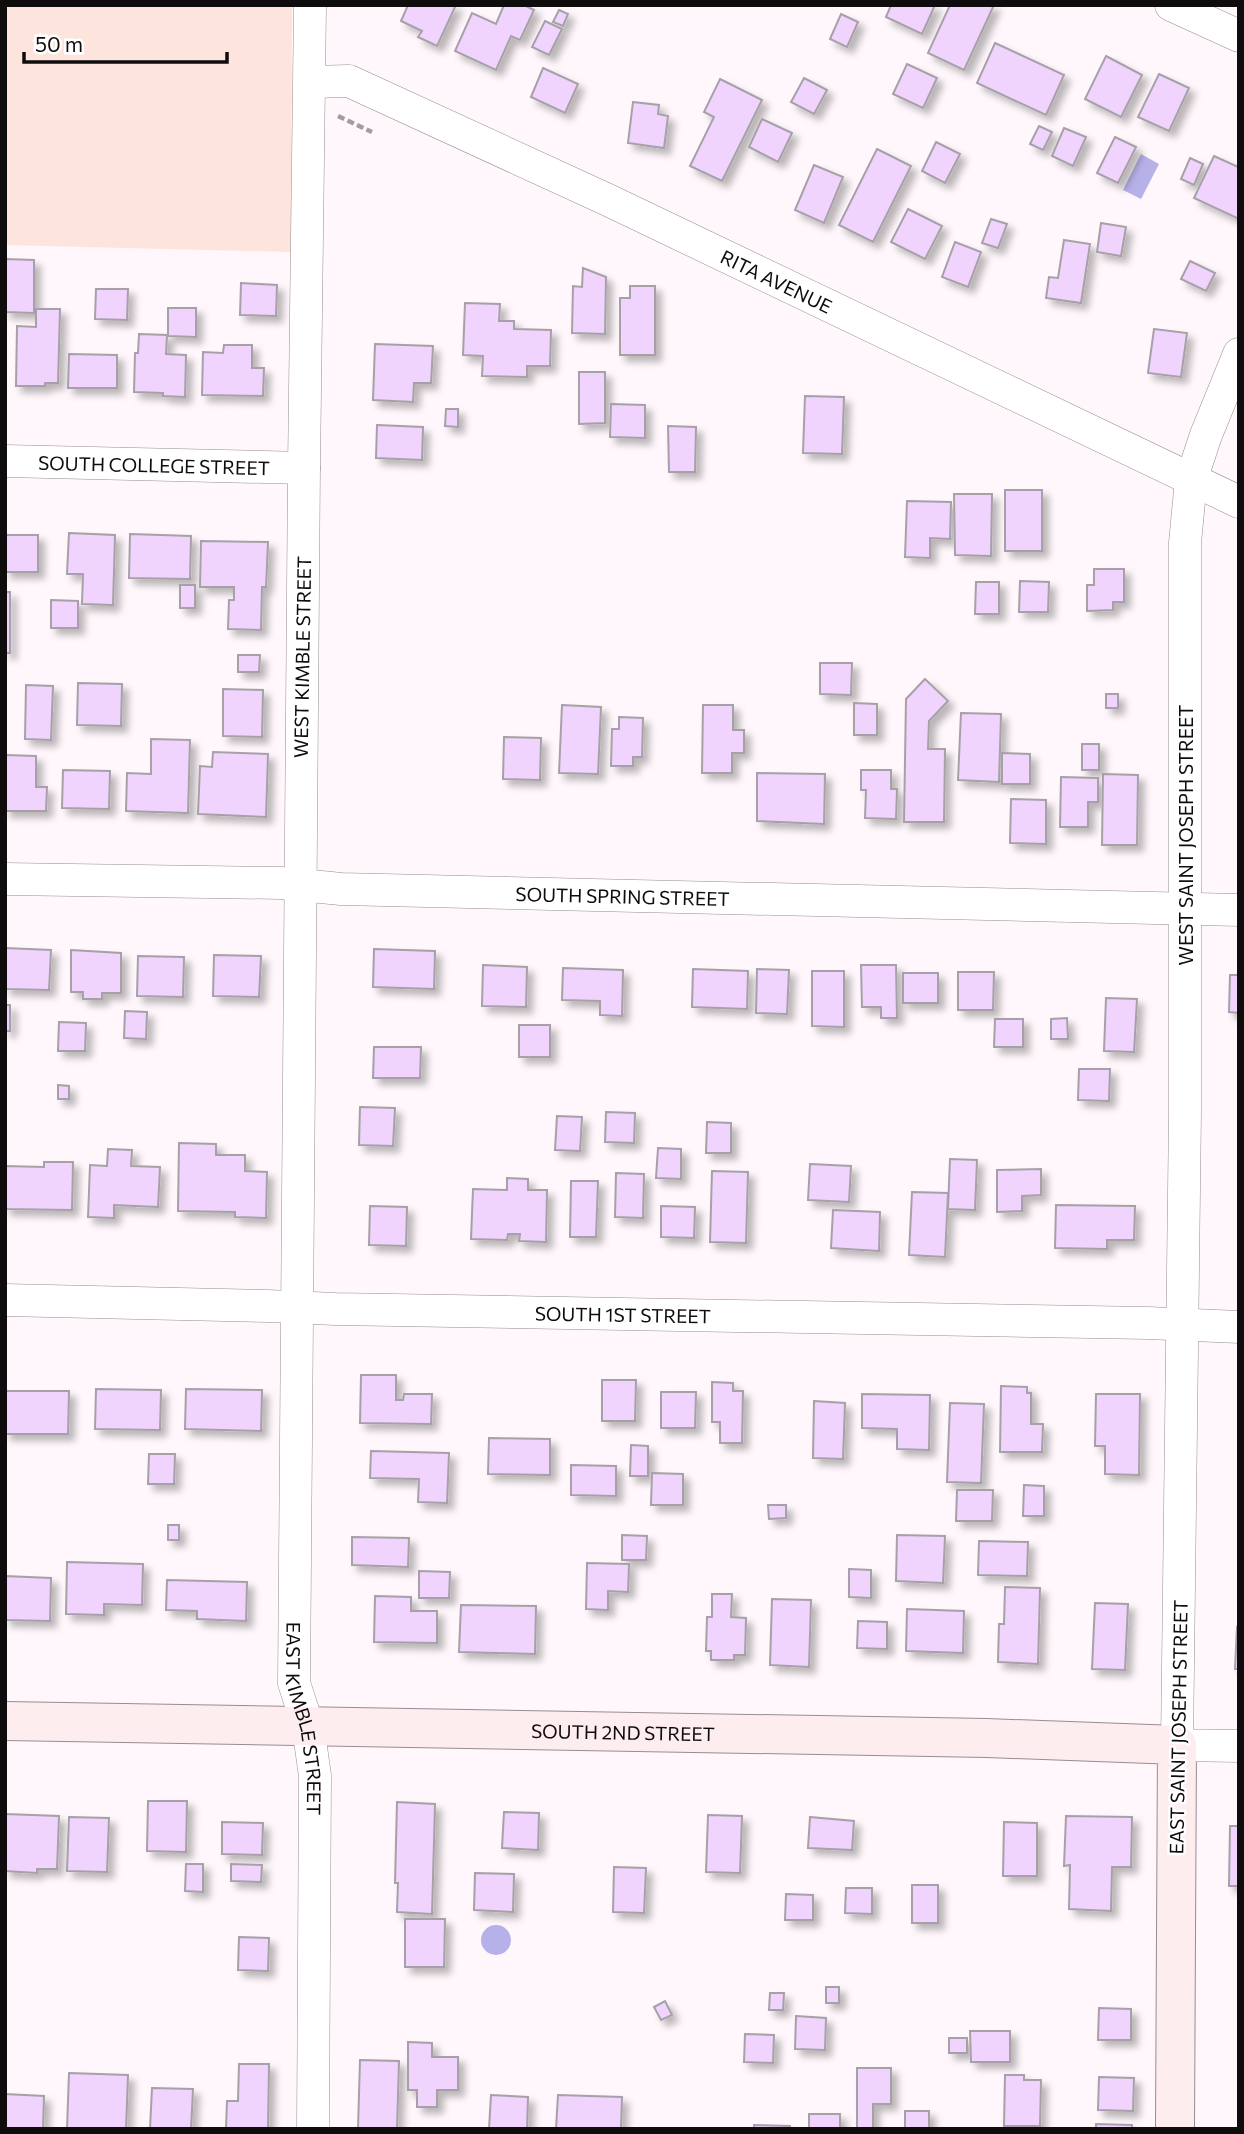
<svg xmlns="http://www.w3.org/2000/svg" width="1244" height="2134" viewBox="0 0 1244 2134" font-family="Commissioner,sans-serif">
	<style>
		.green { fill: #fde4dd }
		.water { fill: #b7b1e9 }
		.building { fill: #f1d4fd; stroke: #a6a1a9; stroke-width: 2; filter: url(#shadow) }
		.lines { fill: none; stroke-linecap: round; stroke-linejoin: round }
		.street-casing { stroke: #968d92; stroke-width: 33 }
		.secondary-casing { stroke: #968d92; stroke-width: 40 }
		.path { stroke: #a39da0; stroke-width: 4.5; stroke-dasharray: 7 3.5; stroke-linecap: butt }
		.street { stroke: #fff; stroke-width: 32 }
		.secondary { stroke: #feedef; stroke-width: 38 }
		.labels { text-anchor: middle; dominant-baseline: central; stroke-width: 5; stroke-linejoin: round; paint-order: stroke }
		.street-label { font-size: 19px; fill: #0f0c0e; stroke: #fff }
	</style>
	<defs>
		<filter id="shadow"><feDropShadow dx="6" dy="6" stdDeviation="3.5" flood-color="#0004"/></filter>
	</defs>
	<rect width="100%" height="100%" fill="#fff7fb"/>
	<path class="green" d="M5,5H292L291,252L5,245Z"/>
	<g class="water">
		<path d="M1141,154L1159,164L1141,199L1123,190Z"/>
		<circle cx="496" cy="1940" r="15"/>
	</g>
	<g class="building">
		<path d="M408,5H456L437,46L418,37L422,31L401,21Z"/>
		<path d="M504,5H524L534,10L520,40L511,36L496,70L455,51L472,13L496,24Z"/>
		<path d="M891,5H935L922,34L886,17Z"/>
		<path d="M950,5H994L964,70L928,53Z"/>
		<path d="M559,10L568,14L563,26L553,22Z"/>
		<path d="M841,14L858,22L847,47L830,39Z"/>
		<path d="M545,21L562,29L549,55L532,47Z"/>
		<path d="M995,43L1064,75L1046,115L977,83Z"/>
		<path d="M1106,56L1142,75L1121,117L1085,99Z"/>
		<path d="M907,64L937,78L923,108L893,94Z"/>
		<path d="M543,68L578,84L565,113L531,97Z"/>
		<path d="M1159,74L1189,88L1169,131L1138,117Z"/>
		<path d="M804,78L827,90L814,114L791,102Z"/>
		<path d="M720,79L762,100L722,181L690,166L714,117L704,112Z"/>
		<path d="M633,102L659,105L658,114L668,116L664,148L628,143Z"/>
		<path d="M762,119L792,133L778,162L749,147Z"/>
		<path d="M1039,126L1052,132L1043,150L1030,144Z"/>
		<path d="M1064,128L1086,137L1073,166L1052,156Z"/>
		<path d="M1115,137L1136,147L1118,183L1097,173Z"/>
		<path d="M936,142L960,154L945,183L922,171Z"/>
		<path d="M877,149L911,166L873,242L839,225Z"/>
		<path d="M1214,156L1238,167L1239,165V219L1194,198Z"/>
		<path d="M1190,158L1203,164L1194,185L1181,179Z"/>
		<path d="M814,165L843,177L824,223L795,210Z"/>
		<path d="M908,209L942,226L925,259L891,242Z"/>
		<path d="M991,219L1007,224L998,248L982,243Z"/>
		<path d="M1101,223L1126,227L1121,256L1097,252Z"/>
		<path d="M1064,240L1090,244L1081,303L1046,298L1049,277L1058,278Z"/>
		<path d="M955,242L981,252L968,287L942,277Z"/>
		<path d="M5,259L34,260V313L5,312Z"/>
		<path d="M1190,261L1215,273L1206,291L1181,279Z"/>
		<path d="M583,268L606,277L605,334L572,333L573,286L582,287Z"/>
		<path d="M241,283L277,285L276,316L240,315Z"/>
		<path d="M630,286H655V355H620V298H630Z"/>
		<path d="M96,289H128L127,320L95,319Z"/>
		<path d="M465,303L500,304L499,321H514V329L551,330L550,366H527V377L482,376L483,356L463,355Z"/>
		<path d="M168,308H196V337L168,336Z"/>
		<path d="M36,309H60L58,383H45V386H16L17,326L36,327Z"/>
		<path d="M1154,329L1187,333L1181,377L1148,373Z"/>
		<path d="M139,334L167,335L166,354L186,355L185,397L163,396V393L134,392L135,353H138Z"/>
		<path d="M375,344L433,346L431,383H414L413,402L373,400Z"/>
		<path d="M224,345H252V368H264L263,396L202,395L203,352L223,353Z"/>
		<path d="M69,354L117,355V388H68Z"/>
		<path d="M579,372H605V423L579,424Z"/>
		<path d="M805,396L844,397L842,454L803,453Z"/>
		<path d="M611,404L645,405V438L610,437Z"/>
		<path d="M446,409H458V427L445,426Z"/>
		<path d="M377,425L423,427L422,460L376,458Z"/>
		<path d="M668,426L696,427L695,472H669Z"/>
		<rect x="1005" y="490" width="37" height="61"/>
		<path d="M954,494H992L991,556L955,555Z"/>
		<path d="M907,501L951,502L950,539L930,538V558L905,557Z"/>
		<path d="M69,533L115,535L113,605L82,604L83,574H67Z"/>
		<path d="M130,534L191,536L190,579L129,578Z"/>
		<rect x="5" y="535" width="33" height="37"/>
		<path d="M201,541L268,542L266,587H262L261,630L228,629L229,600H234V587H200Z"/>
		<path d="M1094,569H1124V602H1113V610L1087,611V585H1094Z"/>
		<path d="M1020,581L1049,582L1048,612H1019Z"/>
		<path d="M976,582H999V614H975Z"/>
		<rect x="180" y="585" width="15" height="23"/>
		<rect x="5" y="592" width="5" height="61"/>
		<path d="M51,600L78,601V628H51Z"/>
		<path d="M238,655H260L259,672H238Z"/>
		<path d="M820,663H852L851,695L820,694Z"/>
		<path d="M925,679L948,701L929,721L928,749H945L944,822H904L906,699Z"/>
		<path d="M78,683L122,684L121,726L77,725Z"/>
		<path d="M26,685L53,686L51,740L25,739Z"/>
		<path d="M223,689L263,690L262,737L223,736Z"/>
		<rect x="1106" y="694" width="12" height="14"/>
		<path d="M854,703L877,704V735H854Z"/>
		<path d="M562,705L601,707L598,774L559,773Z"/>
		<path d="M703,705H733V730H744V753H732V773H702Z"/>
		<path d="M961,713L1001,714L999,782L958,780Z"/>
		<path d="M619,717L643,718L642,757H633V766H611L612,729H619Z"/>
		<path d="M504,737L541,738L540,780L503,779Z"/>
		<path d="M151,739L190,740L188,813L126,811L127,773L151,774Z"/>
		<rect x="1082" y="744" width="17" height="26"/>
		<path d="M213,752L268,754L266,817L198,814L200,766L212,767Z"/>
		<path d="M1002,753L1030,754V784H1002Z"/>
		<path d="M5,755L36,756V787H47L46,811H5Z"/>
		<path d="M63,770L110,771L109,809L62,808Z"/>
		<path d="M861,770H891V789H897L896,819L865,818L866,790H861Z"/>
		<path d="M757,773L825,774L824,824L757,821Z"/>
		<path d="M1103,774L1138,775L1137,845H1102Z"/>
		<path d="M1061,777L1098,778V802H1088V827H1060Z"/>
		<path d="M1011,799L1046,800V844L1010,843Z"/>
		<path d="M5,948L51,950L49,990L5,989Z"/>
		<path d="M374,949L435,951L434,989L373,987Z"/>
		<path d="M71,950L121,953V993H102V999H83V992H71Z"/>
		<path d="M214,955L261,956L259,997L213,996Z"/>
		<path d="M138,956L184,957L183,997L137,996Z"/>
		<path d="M483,965L527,967L526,1007L482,1006Z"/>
		<path d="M861,965H896L897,1018H881V1007H862Z"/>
		<path d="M563,968L623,970L622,1016L600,1015V1001L562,1000Z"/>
		<path d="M693,969L748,971L747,1009L692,1007Z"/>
		<path d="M757,969L789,970L787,1014L756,1013Z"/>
		<path d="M812,971H844V1027L812,1026Z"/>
		<path d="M958,972H994L993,1010H958Z"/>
		<rect x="903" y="973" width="35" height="30"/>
		<path d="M1230,975H1239V1013L1229,1012Z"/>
		<path d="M1106,998L1137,999L1134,1052L1104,1051Z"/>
		<rect x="5" y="1005" width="5" height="26"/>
		<path d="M125,1011L147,1012L146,1039L124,1038Z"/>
		<path d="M1067,1018L1068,1039H1051V1019Z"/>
		<path d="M995,1019H1023V1047H994Z"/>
		<path d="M59,1022L86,1023L85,1051H58Z"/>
		<rect x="519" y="1025" width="31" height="32"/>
		<path d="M374,1047H421L420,1078H373Z"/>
		<path d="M1079,1069H1110L1109,1101L1078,1100Z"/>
		<path d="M58,1085L69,1086V1099H58Z"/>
		<path d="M360,1107L395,1108L393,1146L359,1145Z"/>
		<path d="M606,1112L635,1113L634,1143L605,1142Z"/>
		<path d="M557,1116L582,1117L580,1151L555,1150Z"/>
		<path d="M707,1122L731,1123V1153H706Z"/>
		<path d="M179,1143L216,1144V1155H245V1171L267,1172L266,1218L235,1217V1212L178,1211Z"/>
		<path d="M658,1148L681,1149V1179L656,1178Z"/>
		<path d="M108,1149L132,1150L131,1166L160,1167L158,1207L114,1205V1218L88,1217L90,1165L107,1166Z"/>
		<path d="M950,1159L977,1160L975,1210L948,1209Z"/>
		<path d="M44,1162H73L72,1210L5,1209V1166L44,1167Z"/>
		<path d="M810,1164L851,1166L849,1202L808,1200Z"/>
		<path d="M1041,1169V1195L1022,1196V1211L997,1212V1170Z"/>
		<path d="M712,1171L748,1172L746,1243L710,1242Z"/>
		<path d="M616,1173L644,1174L643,1218L615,1217Z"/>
		<path d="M507,1178L528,1179V1190H547L546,1242L519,1241L520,1234H508L507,1240L471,1239L473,1189L507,1190Z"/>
		<path d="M571,1181H598L596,1237H570Z"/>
		<path d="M912,1192L948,1193L945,1257L909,1255Z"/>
		<path d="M1056,1205L1135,1206L1134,1240H1107V1249L1055,1248Z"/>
		<path d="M370,1206L407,1207L406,1246L369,1245Z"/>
		<path d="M661,1206L695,1207L694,1238L661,1237Z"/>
		<path d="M833,1210L880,1212L879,1251L831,1248Z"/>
		<path d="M361,1375H396V1400H403L404,1394H432L431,1424L360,1423Z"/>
		<path d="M602,1380H636L635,1421H602Z"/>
		<path d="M712,1382L733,1383V1391H743L742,1443H720V1422H712Z"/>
		<path d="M1001,1386L1027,1387V1393H1031V1424H1043L1042,1452H1000Z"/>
		<path d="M96,1389L161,1390L160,1430L95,1429Z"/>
		<path d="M186,1389L262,1390L261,1431L185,1429Z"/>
		<path d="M5,1391H69L68,1434H5Z"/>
		<path d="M661,1392H696L695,1428H661Z"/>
		<path d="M862,1394L930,1395L929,1450L897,1449V1429L862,1428Z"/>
		<path d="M1096,1394H1140L1139,1475L1105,1474V1446H1095Z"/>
		<path d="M814,1401L845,1403L843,1459L813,1458Z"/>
		<path d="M950,1403L984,1404L981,1483L947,1482Z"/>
		<path d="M489,1438L550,1439V1475L488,1474Z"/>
		<path d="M631,1445L648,1446V1476H630Z"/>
		<path d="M371,1451L449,1453L447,1503L418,1502L419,1479L370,1478Z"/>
		<path d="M149,1454H175L174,1484H148Z"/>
		<path d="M571,1465L616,1466V1496L571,1495Z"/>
		<path d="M652,1473L683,1474V1505H651Z"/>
		<path d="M1024,1485L1044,1486V1516H1023Z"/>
		<path d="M957,1490H993L992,1521H956Z"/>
		<path d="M768,1505H786V1518L769,1519Z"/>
		<rect x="168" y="1525" width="11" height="15"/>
		<path d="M622,1535L647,1536L646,1560H622Z"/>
		<path d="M897,1535L945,1536L943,1583L896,1581Z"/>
		<path d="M352,1537L409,1538L408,1567L352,1565Z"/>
		<path d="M979,1541L1028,1542L1027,1576L978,1575Z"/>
		<path d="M67,1562L143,1564L142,1605L104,1604V1615L66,1614Z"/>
		<path d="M587,1563L629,1564L628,1592L608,1591V1610L586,1609Z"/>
		<path d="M849,1569L871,1570V1598L849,1597Z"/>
		<path d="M419,1571L450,1572L449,1598H419Z"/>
		<path d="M5,1576L51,1578L50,1621L5,1620Z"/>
		<path d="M167,1580L247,1582L246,1621L197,1619V1611L166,1610Z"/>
		<path d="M1005,1587L1040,1588L1038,1664L998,1662L999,1624H1004Z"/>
		<path d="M712,1594H732L731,1617L746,1618L745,1655H734V1660H711V1651H706L707,1617H712Z"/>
		<path d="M375,1596L411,1597V1611H437V1643L374,1642Z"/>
		<path d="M772,1599L811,1600L809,1667L770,1665Z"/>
		<path d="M1095,1603L1128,1604L1125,1670L1092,1669Z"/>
		<path d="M461,1605L536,1606L535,1654L459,1652Z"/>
		<path d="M907,1609L964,1611L963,1653L906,1651Z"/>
		<path d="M858,1621L887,1622V1649L857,1648Z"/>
		<path d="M1237,1627L1239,1628V1669H1235Z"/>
		<path d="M148,1801H187L186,1852L147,1851Z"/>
		<path d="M397,1802L435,1804L432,1914L397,1912L398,1883H395Z"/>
		<path d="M504,1812L539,1813L538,1850L502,1848Z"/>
		<path d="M5,1814L59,1816L57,1869H37V1873L5,1871Z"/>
		<path d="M708,1815L742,1816L740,1873L706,1872Z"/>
		<path d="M1066,1816L1132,1817L1131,1867H1112L1111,1911L1069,1909L1070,1865L1064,1866Z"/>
		<path d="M69,1817L109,1818L107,1872L67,1871Z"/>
		<path d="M810,1817L854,1821L852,1850L808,1848Z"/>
		<path d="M222,1822L263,1823L262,1855L222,1854Z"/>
		<path d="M1004,1822L1037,1823V1876H1003Z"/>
		<path d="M1230,1826H1239V1886H1229Z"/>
		<path d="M186,1864H203V1892L185,1891Z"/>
		<path d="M231,1864L262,1865L261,1882L231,1881Z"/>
		<path d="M614,1867L646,1868L644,1913L613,1912Z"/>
		<path d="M475,1873L514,1874L513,1912L474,1910Z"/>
		<rect x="912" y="1885" width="26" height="38"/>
		<path d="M846,1888H872V1914L845,1913Z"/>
		<path d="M786,1894L813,1895V1920H785Z"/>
		<path d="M405,1919H445L444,1967H405Z"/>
		<path d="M239,1937L269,1938L268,1971L238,1970Z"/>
		<rect x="826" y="1987" width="13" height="16"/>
		<path d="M770,1993H784L783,2010H769Z"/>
		<path d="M665,2001L672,2015L661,2020L654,2007Z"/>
		<path d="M1099,2008L1131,2009V2040H1098Z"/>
		<path d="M796,2016L826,2018L825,2050L795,2049Z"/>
		<path d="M970,2031H1010V2062H971Z"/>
		<path d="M745,2034L774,2035L773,2063L744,2062Z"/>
		<rect x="949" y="2038" width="18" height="15"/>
		<path d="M408,2042L432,2043V2057H458V2090H437V2107H417V2090H408Z"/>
		<path d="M360,2060L399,2061L397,2129H358Z"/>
		<path d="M239,2064H269L268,2129H226L227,2101H238Z"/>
		<path d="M857,2068H891V2104H873V2129H857Z"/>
		<path d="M69,2073L128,2075L126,2129H67Z"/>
		<path d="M1005,2075H1024V2080H1041L1040,2126H1004Z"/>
		<path d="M1099,2077L1134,2078L1133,2111L1098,2110Z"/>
		<path d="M152,2088L193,2089L191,2129H150Z"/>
		<path d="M5,2094L44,2096L43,2129H5Z"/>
		<path d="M491,2095L528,2097L527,2129H489Z"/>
		<path d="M558,2095L622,2097L621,2129H556Z"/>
		<rect x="905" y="2111" width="24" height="18"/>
		<rect x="809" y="2114" width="31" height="15"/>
		<path d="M1096,2124L1132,2125V2129H1096Z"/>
		<path d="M754,2125L790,2126V2129H754Z"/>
	</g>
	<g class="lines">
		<g class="street-casing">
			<g id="street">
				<path id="s1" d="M310,5L304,468L294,1683L308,1726L315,1776L313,2129"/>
				<path d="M1171,5L1239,36"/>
				<path id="s2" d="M310,82L349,81L608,200L1239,502"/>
				<path d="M1239,354L1206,435L1191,480L1185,543V1112L1177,1745L1239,1746"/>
				<path id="s3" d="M5,461L304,468"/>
				<path id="s4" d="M5,879L281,883L341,889L1239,910"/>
				<path id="s5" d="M5,1300L268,1306L335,1309L1148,1323L1239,1327"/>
			</g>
		</g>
		<g class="secondary-casing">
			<g id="secondary">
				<path id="s6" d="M5,1721L987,1738L1177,1745L1175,2129"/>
			</g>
		</g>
		<path class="path" d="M338,116L372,132"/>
		<use href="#street" class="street"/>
		<use href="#secondary" class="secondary"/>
	</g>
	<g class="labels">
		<g class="street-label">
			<text stroke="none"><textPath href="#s2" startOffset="511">RITA AVENUE</textPath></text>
			<text stroke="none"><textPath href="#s3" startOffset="149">SOUTH COLLEGE STREET</textPath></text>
			<text transform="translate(302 657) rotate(-89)">WEST KIMBLE STREET</text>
			<text transform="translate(1185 835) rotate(-90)">WEST SAINT JOSEPH STREET</text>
			<text stroke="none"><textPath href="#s4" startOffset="618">SOUTH SPRING STREET</textPath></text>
			<text stroke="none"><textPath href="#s5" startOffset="618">SOUTH 1ST STREET</textPath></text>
			<text stroke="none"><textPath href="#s1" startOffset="1715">EAST KIMBLE STREET</textPath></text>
			<text transform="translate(1178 1727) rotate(-89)">EAST SAINT JOSEPH STREET</text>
			<text stroke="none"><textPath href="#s6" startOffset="618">SOUTH 2ND STREET</textPath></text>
		</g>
	</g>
	<rect width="1244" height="2134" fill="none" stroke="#0f0c0e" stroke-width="14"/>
	<path d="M24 52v10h203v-10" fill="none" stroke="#0f0c0e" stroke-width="3.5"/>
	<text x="35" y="52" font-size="21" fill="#0f0c0e" stroke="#ffffff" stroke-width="5" paint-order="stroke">50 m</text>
</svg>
